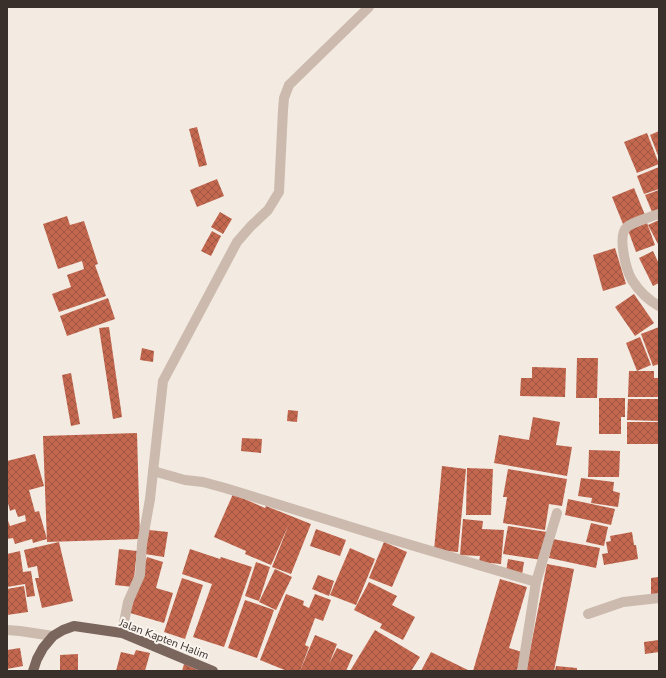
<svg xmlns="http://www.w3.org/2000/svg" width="666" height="678" viewBox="0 0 666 678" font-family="'Nunito Sans',sans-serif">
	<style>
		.building { fill: url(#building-cross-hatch) }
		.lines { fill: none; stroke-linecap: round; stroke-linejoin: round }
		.minor { stroke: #cbbaad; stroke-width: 10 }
		.primary { stroke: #7b665d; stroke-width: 10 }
		.labels { text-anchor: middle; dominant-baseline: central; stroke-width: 4; stroke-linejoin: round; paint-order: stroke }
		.street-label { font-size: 11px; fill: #3a302b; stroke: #faf4ee }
	</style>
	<defs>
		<pattern id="building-cross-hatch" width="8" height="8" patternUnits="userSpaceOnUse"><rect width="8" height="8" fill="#c3684f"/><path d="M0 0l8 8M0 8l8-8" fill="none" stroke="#9f5642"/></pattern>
	</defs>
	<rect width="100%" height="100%" fill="#f3eae1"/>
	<g class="building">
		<path d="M197,127L207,165L199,167L189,129Z"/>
		<path d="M659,131V158L650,135Z"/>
		<path d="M647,133L659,164L637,173L624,142Z"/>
		<path d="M659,167V189L644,194L637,176Z"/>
		<path d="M217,179L224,196L197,207L190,190Z"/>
		<path d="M634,188L645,215L623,224L612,197Z"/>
		<path d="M659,190V209L652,212L645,195Z"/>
		<path d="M220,212L232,219L223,234L211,227Z"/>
		<path d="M67,216L70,225L84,221L98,264L95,265L106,296L59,312L52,294L71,287L67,275L84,269L82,261L58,269L43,224Z"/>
		<path d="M659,220V246L648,225Z"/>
		<path d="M647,223L655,245L636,252L628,230Z"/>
		<path d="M212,231L221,236L211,256L201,251Z"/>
		<path d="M615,248L626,284L603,291L593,255Z"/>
		<path d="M653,251L659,264V283L653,286L639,258Z"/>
		<path d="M634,294L654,323L635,336L615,307Z"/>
		<path d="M108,298L115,319L67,336L60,316Z"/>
		<path d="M109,327L122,417L113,419L99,328Z"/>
		<path d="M659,327V364L653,366L641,334Z"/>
		<path d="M640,337L651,365L637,371L626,343Z"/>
		<path d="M142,348L154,351L153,362L140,360Z"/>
		<path d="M577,358H598L597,398H576Z"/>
		<path d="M532,367L566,368L565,397L520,396L521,378H532Z"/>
		<path d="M629,371H654V378H659V397H628Z"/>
		<path d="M71,373L80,424L71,426L62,375Z"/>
		<path d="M599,398H625V417H621V434H599Z"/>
		<path d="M628,399H659L658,421L627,420Z"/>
		<path d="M288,410L298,411L297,422L287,421Z"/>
		<path d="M533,417L560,422L556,445L572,447L567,476L494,463L499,435L529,440Z"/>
		<path d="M627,422H659L658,444H627Z"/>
		<path d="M137,433L140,539L47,542L43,436Z"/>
		<path d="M242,438L262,439L261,453L241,451Z"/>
		<path d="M589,450L620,451L619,477H588Z"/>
		<path d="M35,454L44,486L29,490L35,512L39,511L47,539L33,543L32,539L15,544L13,538L7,539V518L10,526L26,521L25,515L18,517L15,509L10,511L7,499V461Z"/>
		<path d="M442,466L466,469L458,552L434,550Z"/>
		<path d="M467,468L493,469L491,515H466Z"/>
		<path d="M508,469L567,479L562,506L549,504L545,530L503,523L507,497H503Z"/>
		<path d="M581,478L614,482L613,491L620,493L618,507L591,503L592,498L578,496Z"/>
		<path d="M233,494L265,508L266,506L311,524L291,574L272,567L289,524L271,565L245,554L246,551L214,537Z"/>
		<path d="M568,499L615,509L611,525L565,515Z"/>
		<path d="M463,519L483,521L482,529L504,530L501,564L479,562L480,556L460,555Z"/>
		<path d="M591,523L608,527L604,546L586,542Z"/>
		<path d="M508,526L547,532L542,560L503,554Z"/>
		<path d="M316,529L346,540L340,556L310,546Z"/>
		<path d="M149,530L168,532L164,557L145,554Z"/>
		<path d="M632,532L634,545H636L638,559L604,565L602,554L608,553L606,542L611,541L610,536Z"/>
		<path d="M553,539L600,548L596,568L549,558Z"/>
		<path d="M59,542L73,601L42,608L35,578H39L37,566L28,568L24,550Z"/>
		<path d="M384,542L407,552L392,587L369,578Z"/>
		<path d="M350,548L375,559L356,605L330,595Z"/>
		<path d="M119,549L137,551L133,587L115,585Z"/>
		<path d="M190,549L220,559L221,557L252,567L224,647L193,637L212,584L182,574Z"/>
		<path d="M20,551L23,572L31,571L35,596L27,597L25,584L7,587V554Z"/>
		<path d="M147,557L163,562L156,588L173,593L164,623L130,613Z"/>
		<path d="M508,559L524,562L522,575L506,572Z"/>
		<path d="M256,562L270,567L259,601L245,596Z"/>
		<path d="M547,564L574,569L554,671H526Z"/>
		<path d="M275,569L292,577L276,610L259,602Z"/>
		<path d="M318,575L334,581L329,596L312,589Z"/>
		<path d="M659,577V595H651V578Z"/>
		<path d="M182,578L203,585L185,639L164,632Z"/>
		<path d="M500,579L527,587L509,648L522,652L517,671H473Z"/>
		<path d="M369,582L397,596L392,605L415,617L403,640L380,628L382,624L354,610Z"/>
		<path d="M24,586L28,612L7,615V589Z"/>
		<path d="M286,594L304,601L303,605L309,608L315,594L331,600L323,621L315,618L305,645L309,647L300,671H287L260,660Z"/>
		<path d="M245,600L274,610L257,658L228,648Z"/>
		<path d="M375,630L420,657L411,671H350Z"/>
		<path d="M315,635L337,644L329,664L337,648L353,655L346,671H300Z"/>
		<path d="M659,640V652L645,654L644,642Z"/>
		<path d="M20,648L23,666L7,669V650Z"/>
		<path d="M136,650L150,653L145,671H116L121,652L134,655Z"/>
		<path d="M431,652L470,671H421Z"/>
		<path d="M78,654V671H60V655Z"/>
		<path d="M184,664L200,671H182Z"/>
		<path d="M556,666L577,668V671H555Z"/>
	</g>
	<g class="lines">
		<g class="minor">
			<path d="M659,214C652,216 631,223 627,227C617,235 626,270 632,280C639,291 648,300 659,306"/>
			<path d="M153,471L185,480L203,482L225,488L377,535L536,582"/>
			<path d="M588,614L623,602L659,598"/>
			<path d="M7,630L20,631L53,636"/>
			<path d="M122,633L128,602L140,575L142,544L150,499L163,381L237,242L251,226L268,210L279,192L283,110L284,98L289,85L369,7"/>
			<path d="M522,671L536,582L557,513"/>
		</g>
		<path class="primary" d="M33,671L37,659L43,648L53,636L63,630L74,626L122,633L213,671"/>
	</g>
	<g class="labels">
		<g class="street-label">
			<text transform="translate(164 639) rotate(21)">Jalan Kapten Halim</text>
		</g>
	</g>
	<rect width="666" height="678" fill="none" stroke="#3a302b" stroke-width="16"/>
</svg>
